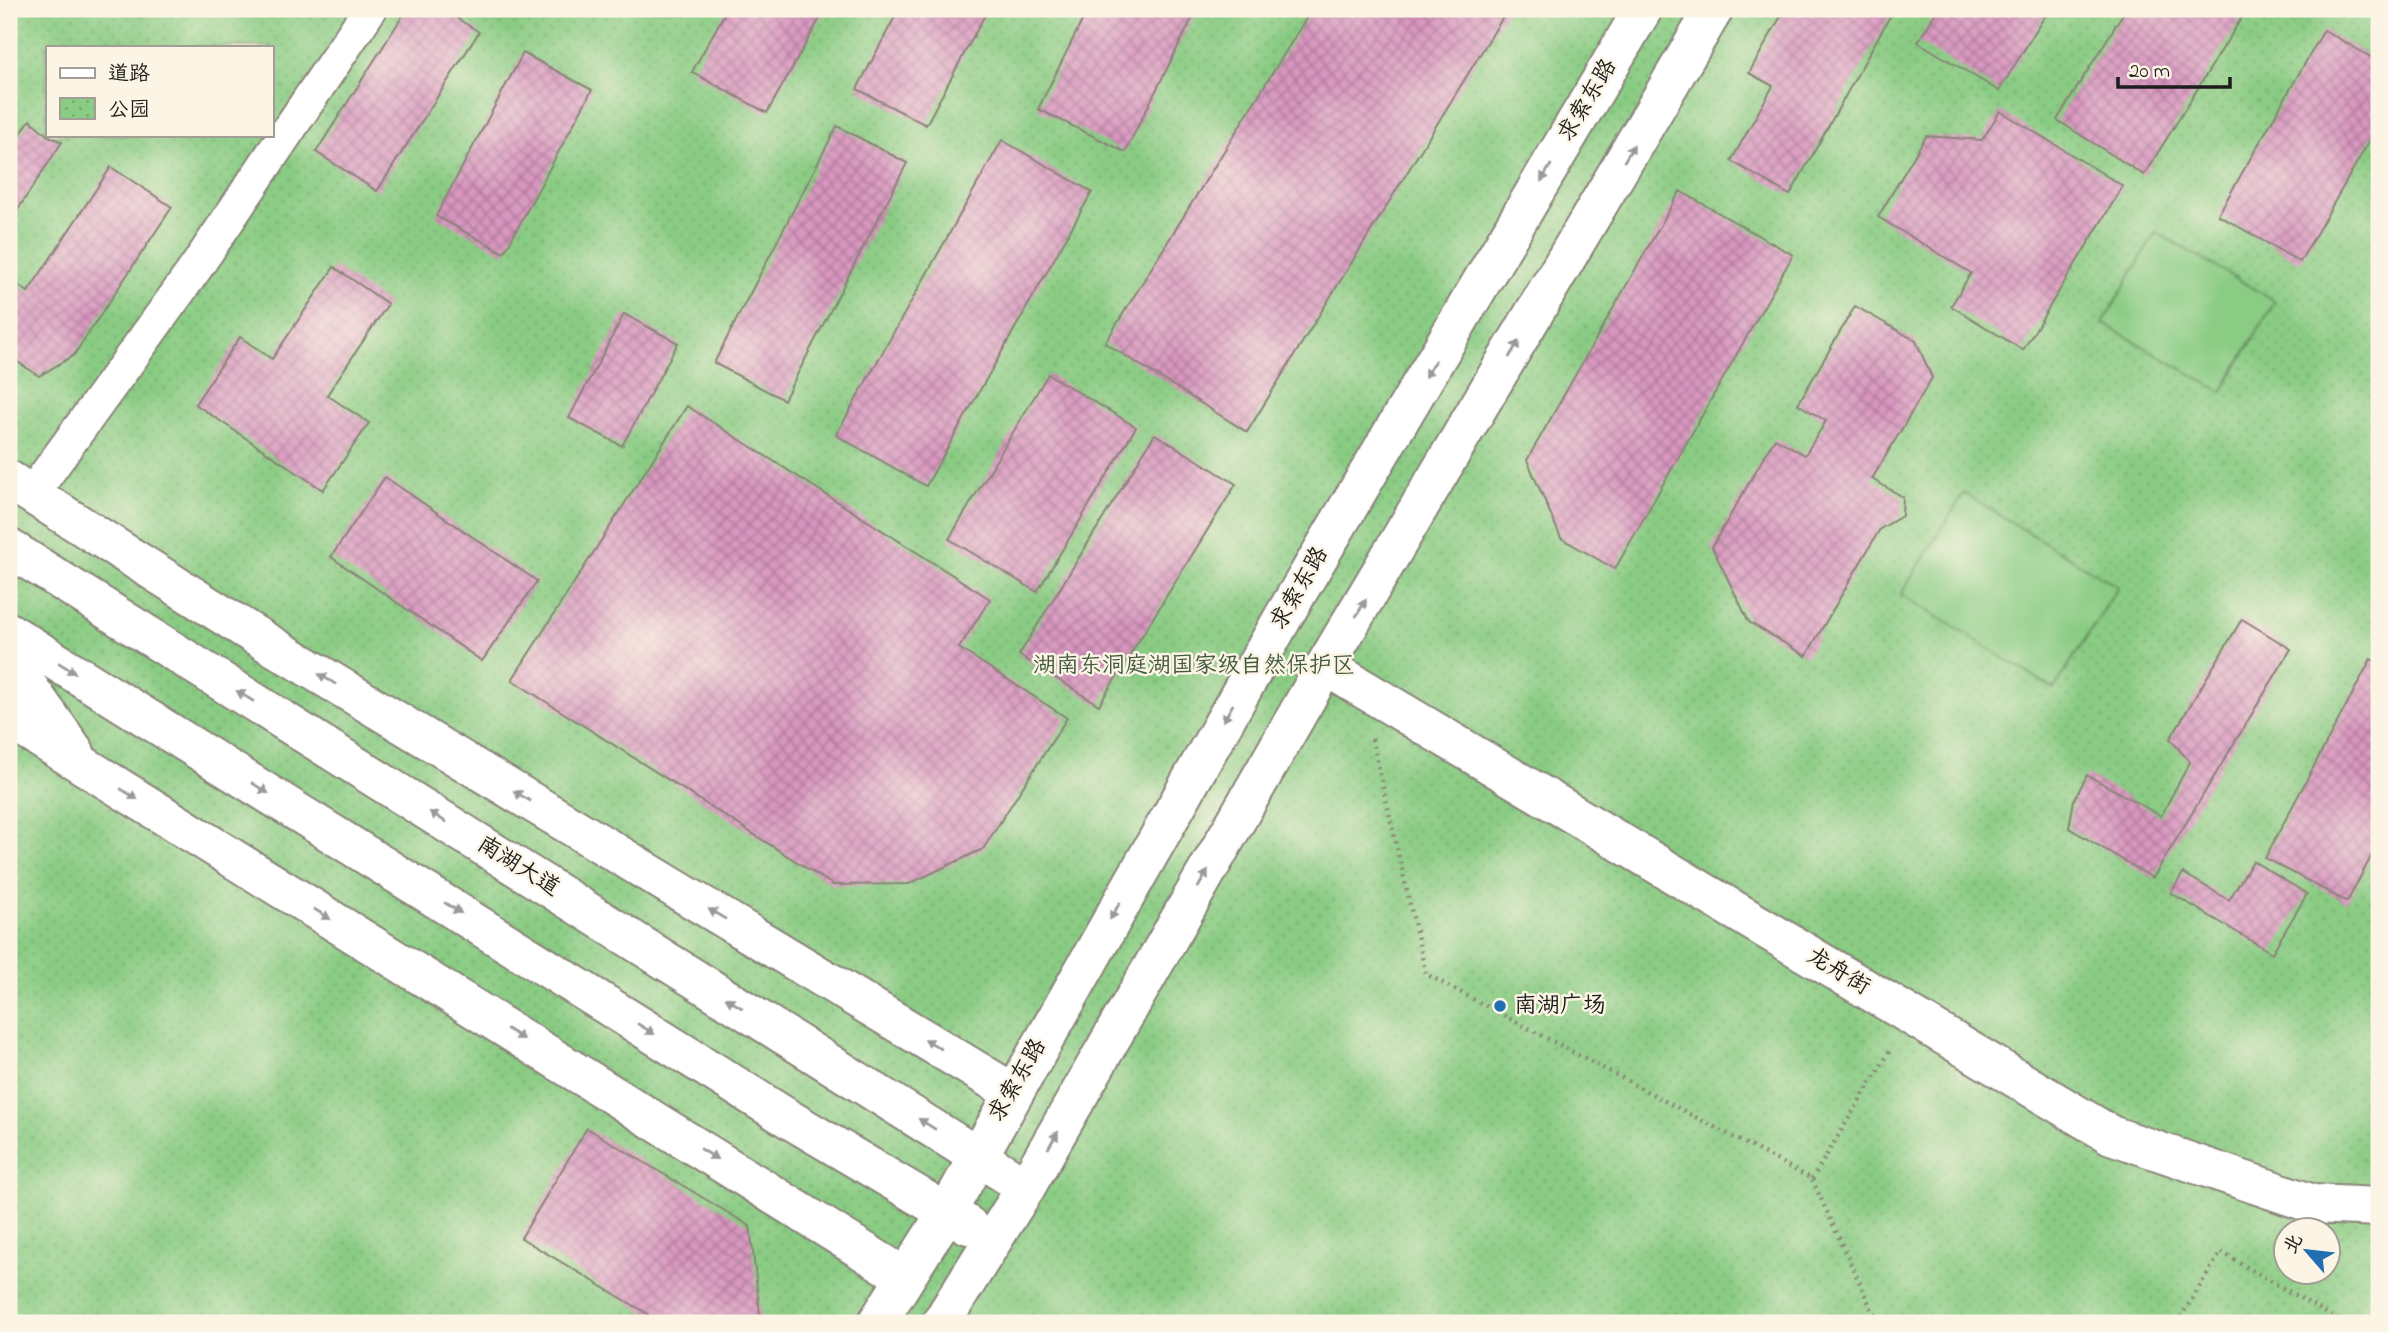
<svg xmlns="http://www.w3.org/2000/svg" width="2388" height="1332" viewBox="0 0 2388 1332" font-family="'Indie Flower','LXGW WenKai TC',sans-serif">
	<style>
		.park { fill: url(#park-dots); stroke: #537450; stroke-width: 2; fill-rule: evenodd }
		.pitch { fill: #8acc84; stroke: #537450; stroke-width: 2 }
		.building { fill: url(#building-cross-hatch) }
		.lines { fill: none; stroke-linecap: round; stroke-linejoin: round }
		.minor-casing { stroke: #898478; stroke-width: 37 }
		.tertiary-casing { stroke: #898478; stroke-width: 42 }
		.secondary-casing { stroke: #898478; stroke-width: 42 }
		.primary-casing { stroke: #898478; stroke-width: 42 }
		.path { stroke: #898478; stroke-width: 4.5; stroke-dasharray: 2 5; stroke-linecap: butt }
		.minor { stroke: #fff; stroke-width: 33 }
		.tertiary { stroke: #fff; stroke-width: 38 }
		.secondary { stroke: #fff; stroke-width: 38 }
		.primary { stroke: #fff; stroke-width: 38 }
		.oneway { fill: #999 }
		.poi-dot { fill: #1f6fb2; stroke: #fcf5e5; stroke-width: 2.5 }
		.labels { text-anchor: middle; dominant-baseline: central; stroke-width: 5; stroke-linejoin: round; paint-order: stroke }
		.street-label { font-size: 23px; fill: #1c1c1c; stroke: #fcf5e5 }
		.park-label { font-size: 23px; fill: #425a40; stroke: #fcf5e5 }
		.poi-label { font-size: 23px; fill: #1c1c1c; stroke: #fcf5e5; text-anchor: start }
	</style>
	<defs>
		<pattern id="park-dots" width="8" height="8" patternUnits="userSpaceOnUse" patternTransform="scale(1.75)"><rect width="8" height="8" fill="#8acc84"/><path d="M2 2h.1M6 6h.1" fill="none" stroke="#76af71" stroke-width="1.8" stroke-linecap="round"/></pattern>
		<pattern id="building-cross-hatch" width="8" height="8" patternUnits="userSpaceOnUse" patternTransform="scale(1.75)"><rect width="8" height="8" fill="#d997c0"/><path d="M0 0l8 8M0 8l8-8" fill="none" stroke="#af7a9b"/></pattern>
	</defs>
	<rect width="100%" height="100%" fill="#fcf5e5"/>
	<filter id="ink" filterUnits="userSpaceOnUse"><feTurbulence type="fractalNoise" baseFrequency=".0143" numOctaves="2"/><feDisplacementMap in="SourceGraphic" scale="14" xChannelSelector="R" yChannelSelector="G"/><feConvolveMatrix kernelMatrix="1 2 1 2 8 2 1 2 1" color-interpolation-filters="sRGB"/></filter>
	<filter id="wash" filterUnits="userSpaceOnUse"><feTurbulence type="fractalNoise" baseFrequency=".00686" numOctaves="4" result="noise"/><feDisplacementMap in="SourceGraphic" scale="28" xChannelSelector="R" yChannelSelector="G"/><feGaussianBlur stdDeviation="1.57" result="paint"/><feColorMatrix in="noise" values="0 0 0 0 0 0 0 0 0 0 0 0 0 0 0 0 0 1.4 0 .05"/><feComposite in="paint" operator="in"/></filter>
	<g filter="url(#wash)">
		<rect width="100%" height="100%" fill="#f6ebd3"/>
		<path class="park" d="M9,9H2379V1323H9ZM47,47H271V135H47ZM2286,1230H2328V1272H2286Z"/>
		<g class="pitch">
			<path d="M2156,232L2275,301L2222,392L2103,323Z"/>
			<path d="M1964,493L2118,587L2054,689L1901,594Z"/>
		</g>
		<g id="blocks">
			<g class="building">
				<path d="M407,9H442L479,32L377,191L316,152Z"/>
				<path d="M727,9H825L767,113L692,72Z"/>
				<path d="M899,9H988L926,125L857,89Z"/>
				<path d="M1088,9H1197L1125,152L1038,109Z"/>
				<path d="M1312,9H1508L1247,432L1105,343Z"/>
				<path d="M1802,9H1894L1790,195L1731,161L1773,86L1749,73L1781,16Z"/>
				<path d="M1938,9H2049L1999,91L1918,42Z"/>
				<path d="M2126,9H2247L2144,175L2057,120Z"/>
				<path d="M2324,30L2379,62V124L2300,262L2218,215Z"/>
				<path d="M523,53L592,90L504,253L436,216Z"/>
				<path d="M2000,111L2123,186L2023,350L1951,306L1971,273L1878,217L1926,136L1982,140Z"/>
				<path d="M30,120L47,135L62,142L9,223V151Z"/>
				<path d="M837,126L907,163L784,400L714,363Z"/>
				<path d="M1002,140L1092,192L926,486L836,435Z"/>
				<path d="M111,167L172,207L74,355L39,376L9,356V279L28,292Z"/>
				<path d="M1680,191L1793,255L1615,569L1561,538L1527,460Z"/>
				<path d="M334,267L388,304L327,395L369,423L323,490L195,404L240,337L272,359Z"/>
				<path d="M1855,306L1916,341L1932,378L1872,479L1903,497L1902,516L1880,529L1806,656L1749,622L1712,547L1775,438L1805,455L1826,421L1798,404Z"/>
				<path d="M624,314L678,343L622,446L569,418Z"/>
				<path d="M1048,374L1136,427L1037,592L949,539Z"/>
				<path d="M687,406L990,599L959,648L1067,718L983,849L909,884L833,885L512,680Z"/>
				<path d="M1155,434L1236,484L1099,705L1019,655Z"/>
				<path d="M385,477L537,581L482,661L331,557Z"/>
				<path d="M2242,619L2291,649L2153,878L2069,828L2074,800L2087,775L2161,816L2190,762L2170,739Z"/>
				<path d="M2371,659L2379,664V842L2347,902L2265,858Z"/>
				<path d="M2253,861L2307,894L2272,953L2171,893L2183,873L2229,900Z"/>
				<path d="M587,1128L750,1226L761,1323H643L648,1314L521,1238Z"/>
			</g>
		</g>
	</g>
	<g filter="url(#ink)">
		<use href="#blocks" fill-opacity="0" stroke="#898478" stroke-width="2"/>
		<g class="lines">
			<g class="minor-casing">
				<path id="minor" d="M32,494L195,269L370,9"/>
			</g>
			<g class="tertiary-casing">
				<path id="tertiary" d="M1325,666L2111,1135L2313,1204L2379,1207"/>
			</g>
			<g class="secondary-casing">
				<g id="secondary">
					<path d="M9,480L248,631L1012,1092"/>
					<path d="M9,660L75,752"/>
					<path d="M9,719L905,1277"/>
				</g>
			</g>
			<g class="primary-casing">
				<g id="primary">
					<path d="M9,548L1026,1187"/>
					<path d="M9,632L789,1119L968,1225"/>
					<path d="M877,1323L947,1212L1285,614L1643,9"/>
					<path d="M941,1323L1026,1187L1325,666L1714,9"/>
				</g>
			</g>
			<g class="path">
				<path d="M1372,739L1426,974L1812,1179L1878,1323"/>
				<path d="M1812,1179L1891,1049"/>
				<path d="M2177,1323L2221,1252L2343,1323"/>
			</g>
			<use href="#minor" class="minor"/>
			<use href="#tertiary" class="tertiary"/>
			<use href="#secondary" class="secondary"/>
			<use href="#primary" class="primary"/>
		</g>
		<defs><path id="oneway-solid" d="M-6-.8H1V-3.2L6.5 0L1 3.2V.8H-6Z" transform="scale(1.75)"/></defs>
		<g class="oneway">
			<use href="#oneway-solid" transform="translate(1629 153) rotate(-60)"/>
			<use href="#oneway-solid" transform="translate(1546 173) rotate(121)"/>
			<use href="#oneway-solid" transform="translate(1514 349) rotate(-60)"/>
			<use href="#oneway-solid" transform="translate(1430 369) rotate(121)"/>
			<use href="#oneway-solid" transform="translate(1361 608) rotate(-60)"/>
			<use href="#oneway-solid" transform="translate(67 668) rotate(32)"/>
			<use href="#oneway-solid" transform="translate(327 679) rotate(-149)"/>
			<use href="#oneway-solid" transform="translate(245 696) rotate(-148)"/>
			<use href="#oneway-solid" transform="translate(1228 713) rotate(120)"/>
			<use href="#oneway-solid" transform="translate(260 788) rotate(32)"/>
			<use href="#oneway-solid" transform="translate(129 794) rotate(32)"/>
			<use href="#oneway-solid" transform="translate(522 796) rotate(-149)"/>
			<use href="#oneway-solid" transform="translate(438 817) rotate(-148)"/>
			<use href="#oneway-solid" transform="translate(1203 879) rotate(-60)"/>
			<use href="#oneway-solid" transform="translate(453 908) rotate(32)"/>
			<use href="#oneway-solid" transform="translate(1115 911) rotate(120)"/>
			<use href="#oneway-solid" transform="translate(322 914) rotate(32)"/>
			<use href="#oneway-solid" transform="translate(717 914) rotate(-149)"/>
			<use href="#oneway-solid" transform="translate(734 1003) rotate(-148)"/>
			<use href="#oneway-solid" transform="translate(646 1029) rotate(32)"/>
			<use href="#oneway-solid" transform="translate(515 1034) rotate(32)"/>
			<use href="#oneway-solid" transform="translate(933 1044) rotate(-149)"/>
			<use href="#oneway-solid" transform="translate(927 1124) rotate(-148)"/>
			<use href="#oneway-solid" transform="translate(1053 1140) rotate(-60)"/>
			<use href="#oneway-solid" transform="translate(709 1154) rotate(32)"/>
		</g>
	</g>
	<circle class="poi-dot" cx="1500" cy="1006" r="7"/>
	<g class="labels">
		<g class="street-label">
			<text transform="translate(1588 101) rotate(-59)">求索东路</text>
			<text transform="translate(1300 589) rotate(-60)">求索东路</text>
			<text transform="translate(518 867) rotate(32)">南湖大道</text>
			<text transform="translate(1838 972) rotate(31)">龙舟街</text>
			<text transform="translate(1018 1081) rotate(-60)">求索东路</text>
		</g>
		<g class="park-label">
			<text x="1194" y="666">湖南东洞庭湖国家级自然保护区</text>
		</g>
		<g class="poi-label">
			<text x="1514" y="1006">南湖广场</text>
		</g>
	</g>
	<rect width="2388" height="1332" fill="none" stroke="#fcf5e5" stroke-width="35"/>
	<rect x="46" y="46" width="228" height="91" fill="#fcf5e5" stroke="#a29e95" stroke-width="2"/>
	<rect x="60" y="68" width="35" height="10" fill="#ffffff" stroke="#a29e95" stroke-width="2"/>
	<text x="108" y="80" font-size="21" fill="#1c1c1c">道路</text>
	<rect x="60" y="98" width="35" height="21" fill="url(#park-dots)" stroke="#a29e95" stroke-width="2"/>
	<text x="108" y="116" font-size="21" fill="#1c1c1c">公园</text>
	<g transform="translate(2307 1251) rotate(298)"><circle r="33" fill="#fcf5e5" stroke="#a29e95" stroke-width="2"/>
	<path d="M0-5L12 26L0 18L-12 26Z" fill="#1f6fb2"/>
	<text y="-10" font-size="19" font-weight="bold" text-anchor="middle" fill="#1c1c1c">北</text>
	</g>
	<path d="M2118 77v10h112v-10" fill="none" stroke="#1c1c1c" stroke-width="3.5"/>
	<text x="2129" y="77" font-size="21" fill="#1c1c1c" stroke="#fcf5e5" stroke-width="5" paint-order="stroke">20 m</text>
</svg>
